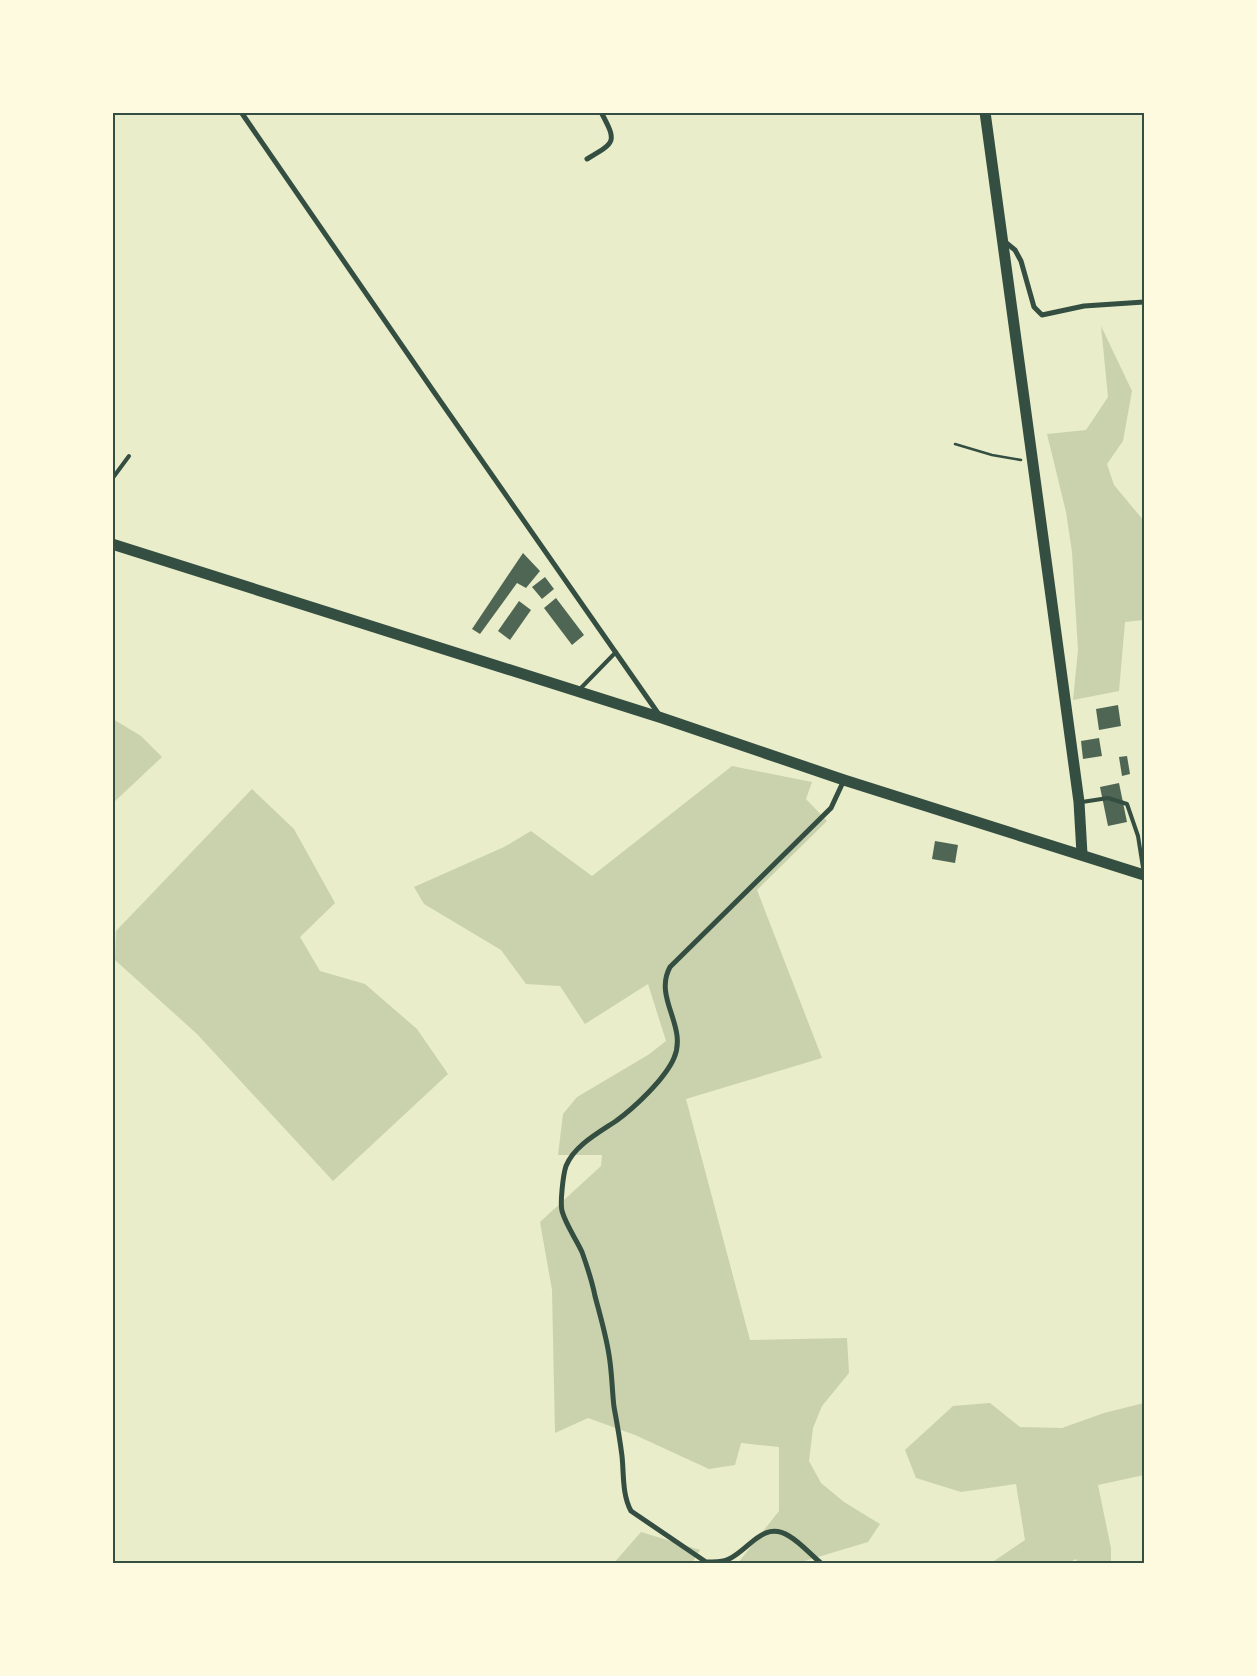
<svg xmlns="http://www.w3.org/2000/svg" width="1257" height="1676" viewBox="0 0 1257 1676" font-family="Cabin,sans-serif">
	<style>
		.green { fill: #cad2ad }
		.building { fill: #4f6655 }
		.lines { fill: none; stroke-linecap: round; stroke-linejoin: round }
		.path { stroke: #344e41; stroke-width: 2.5 }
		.service { stroke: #344e41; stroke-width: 4 }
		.minor { stroke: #344e41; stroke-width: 5 }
		.primary { stroke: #344e41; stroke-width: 11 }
		.trunk { stroke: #344e41; stroke-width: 11 }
		.neatline { fill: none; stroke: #344e41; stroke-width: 2 }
	</style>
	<rect width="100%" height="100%" fill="#e9edc9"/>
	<g class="green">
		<path d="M1101,326L1132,391L1123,441L1107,464L1114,485L1144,521V620L1125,622L1119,691L1073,700L1078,650L1072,552L1066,512L1047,434L1086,430L1108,397Z"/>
		<path d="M113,719L141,736L162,757L113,803Z"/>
		<path d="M732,766L812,782L806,799L827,821L757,890L822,1058L686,1099L750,1340L847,1338L849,1373L822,1406L813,1428L809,1461L821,1483L844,1502L880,1524L868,1542L798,1563H738L779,1511V1447L741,1443L735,1465L709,1469L635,1435L588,1418L555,1433L552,1290L540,1222L601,1166L602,1155H558L563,1114L577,1097L648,1055L666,1041L648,984L585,1024L560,986L526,984L501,950L424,904L414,887L504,847L531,831L592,876Z"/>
		<path d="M252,789L294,829L335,903L300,937L320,971L365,984L417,1029L448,1074L333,1181L197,1034L115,960L116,931Z"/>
		<path d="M990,1403L1020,1427L1062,1428L1104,1413L1144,1403V1475L1098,1485L1111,1548V1563H1078L1076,1559L1068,1563H991L1025,1540L1016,1484L961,1492L916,1478L905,1450L953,1406Z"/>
		<path d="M641,1532L700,1550L692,1563L613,1564Z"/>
	</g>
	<g class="building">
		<path d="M523,553L540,571L526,588L517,583L480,634L472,629Z"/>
		<path d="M545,577L554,589L542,599L532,587Z"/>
		<path d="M556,598L584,635L572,645L544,608Z"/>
		<path d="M519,601L531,610L510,640L498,631Z"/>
		<path d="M1118,705L1121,726L1099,730L1096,709Z"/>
		<path d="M1099,738L1102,756L1083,759L1081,741Z"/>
		<path d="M1127,756L1130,774L1122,776L1119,757Z"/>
		<path d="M1119,783L1127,822L1108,826L1100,787Z"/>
		<path d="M935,841L958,845L955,863L932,859Z"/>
	</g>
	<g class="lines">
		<path class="path" d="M955,444L992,455L1021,460"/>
		<g class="service">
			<path d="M112,479L129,456"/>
			<path d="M579,690L616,652"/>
			<path d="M1082,802L1108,798L1127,804L1138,836L1144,874"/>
		</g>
		<g class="minor">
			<path d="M241,112L434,392L660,716"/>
			<path d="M587,159C616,142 617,142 601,112"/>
			<path d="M1004,241L1015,250L1021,261L1034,307L1042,315L1084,306L1144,302"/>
			<path d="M822,1564C811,1555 801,1543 789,1536C763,1520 750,1549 729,1559C722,1563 714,1562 706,1562L631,1511C622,1494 624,1475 622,1456C620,1440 617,1423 614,1407C612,1390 612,1372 609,1355C606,1335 600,1315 595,1296C592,1281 587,1266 582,1252C576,1239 566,1225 562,1211C560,1203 563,1175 566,1166C574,1146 598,1133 616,1121C634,1108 665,1079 674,1058C688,1026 653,998 670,967L831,808L844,780"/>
		</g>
		<path class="primary" d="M985,112L1079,802L1082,854"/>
		<path class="trunk" d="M112,544L662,718L844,780L1144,875"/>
	</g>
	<rect width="1257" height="1676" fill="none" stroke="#fefae0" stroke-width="228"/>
	<rect x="114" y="114" width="1029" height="1448" class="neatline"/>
</svg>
